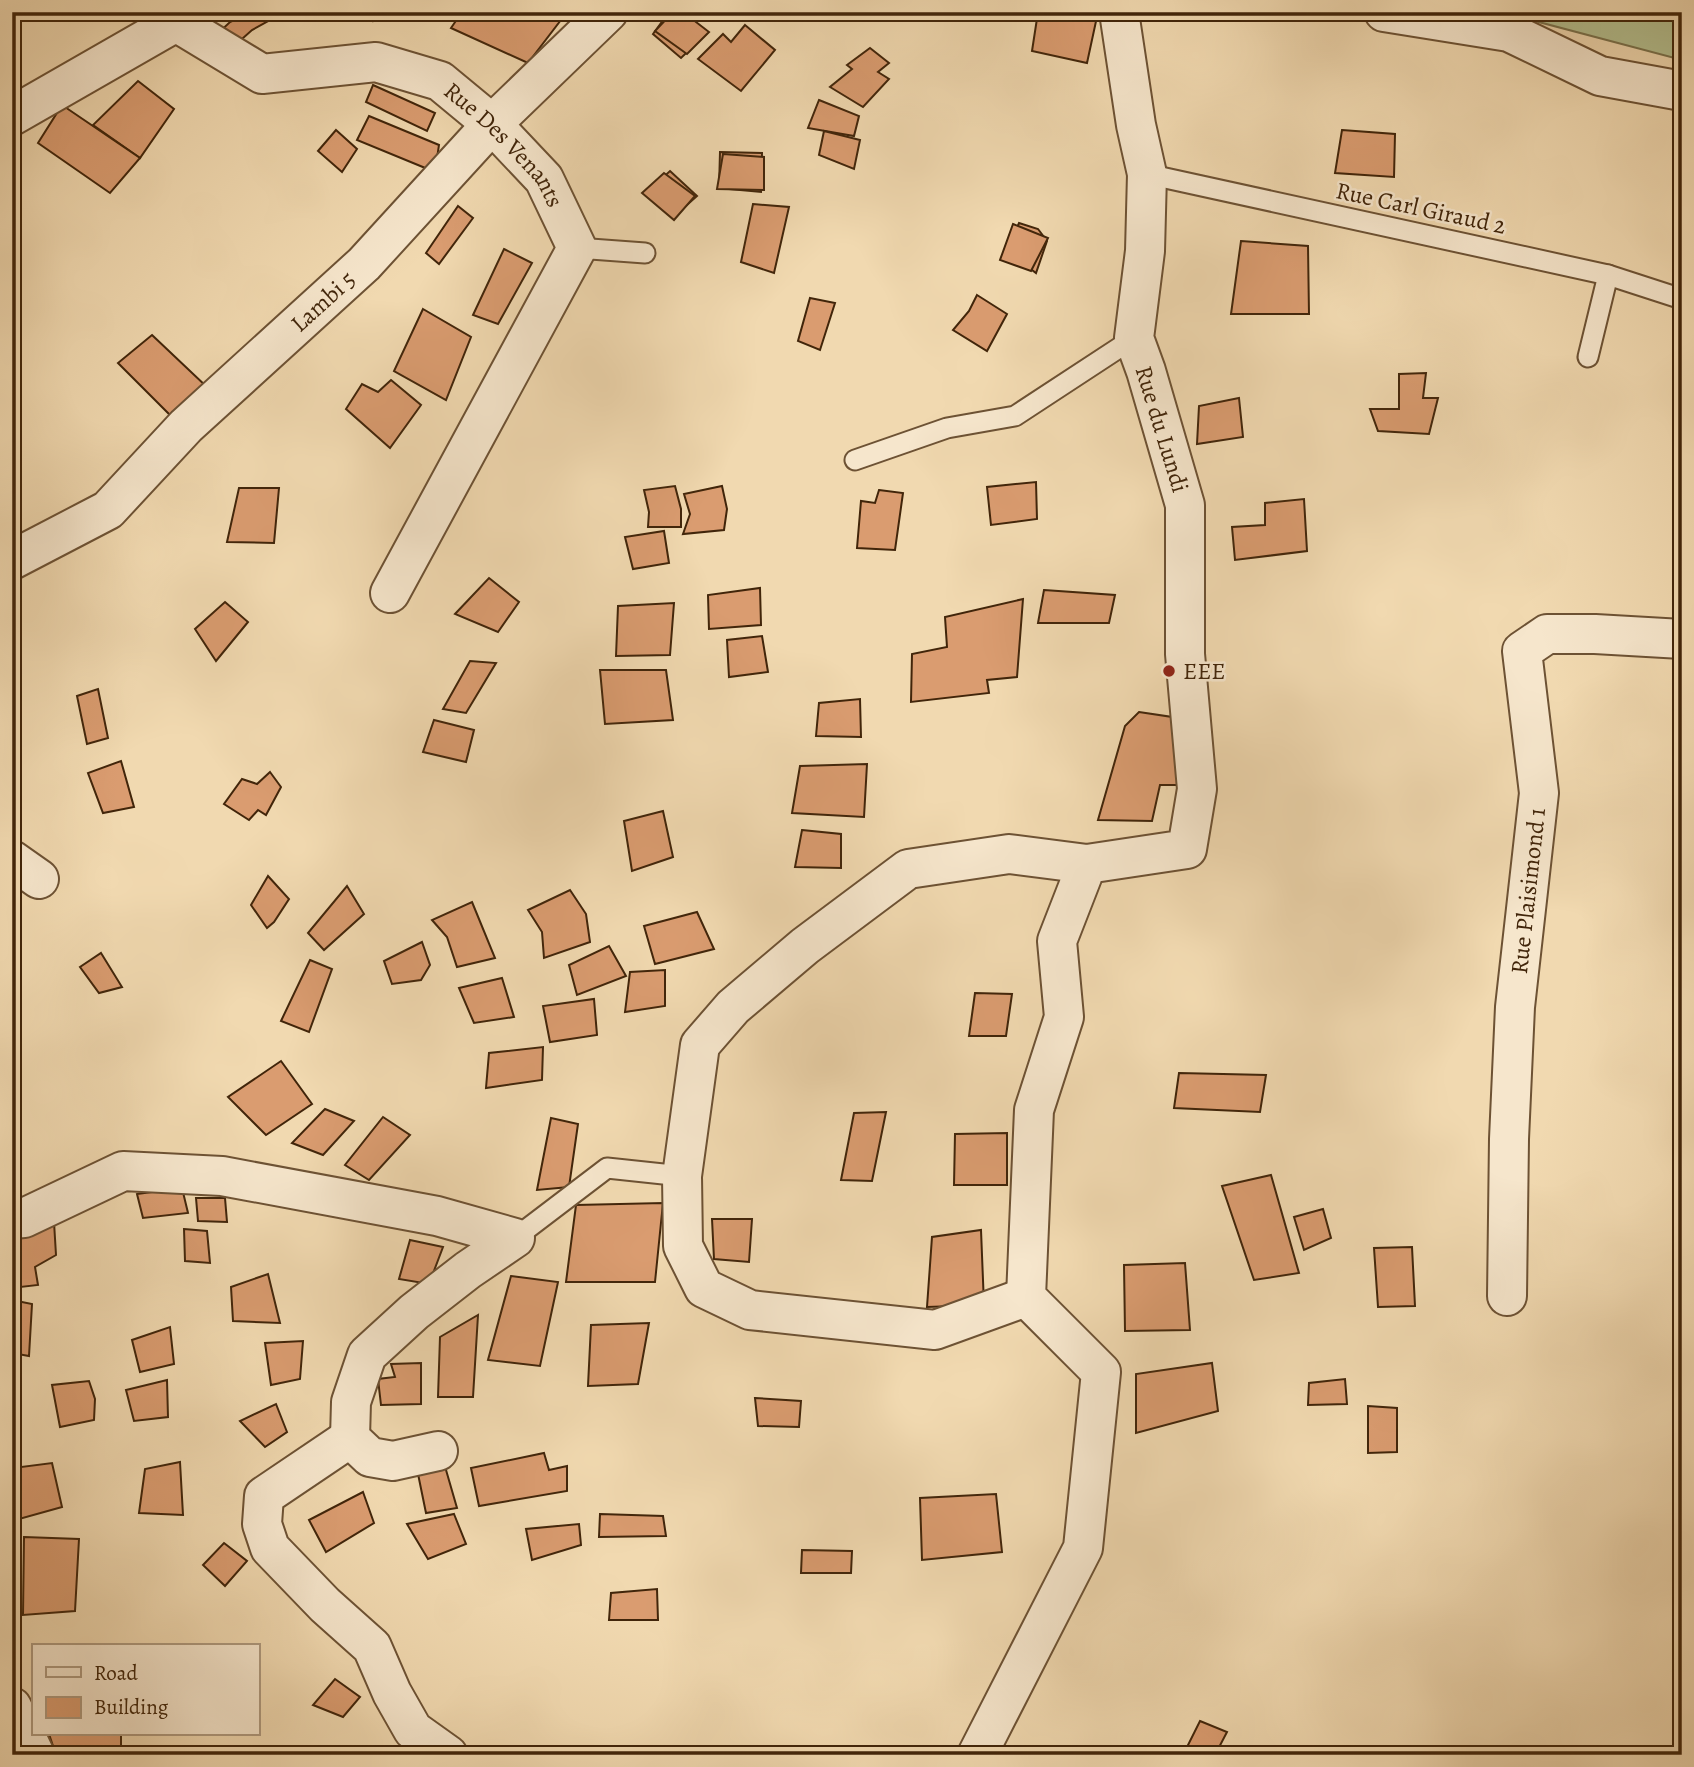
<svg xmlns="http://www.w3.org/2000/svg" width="1694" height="1767" viewBox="0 0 1694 1767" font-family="Alegreya,serif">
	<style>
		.green { fill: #b4c090; stroke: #7a724d; stroke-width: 2 }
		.building { fill: #da9c70; stroke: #41250a; stroke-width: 2 }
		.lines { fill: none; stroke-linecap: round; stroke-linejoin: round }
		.service-casing { stroke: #6d5234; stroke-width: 23 }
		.minor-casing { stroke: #6d5234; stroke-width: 42 }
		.service { stroke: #f6e6cc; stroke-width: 19 }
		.minor { stroke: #f6e6cc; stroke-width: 38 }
		.poi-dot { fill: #8f2418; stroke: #f6e6cc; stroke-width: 2.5 }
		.labels { text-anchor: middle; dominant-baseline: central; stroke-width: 5; stroke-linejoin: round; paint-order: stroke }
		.street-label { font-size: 24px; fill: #41250a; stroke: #f6e6cc }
		.poi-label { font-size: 24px; fill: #41250a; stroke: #f6e6cc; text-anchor: start }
	</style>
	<rect width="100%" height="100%" fill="#f1d9b0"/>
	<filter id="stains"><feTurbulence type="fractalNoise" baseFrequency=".00286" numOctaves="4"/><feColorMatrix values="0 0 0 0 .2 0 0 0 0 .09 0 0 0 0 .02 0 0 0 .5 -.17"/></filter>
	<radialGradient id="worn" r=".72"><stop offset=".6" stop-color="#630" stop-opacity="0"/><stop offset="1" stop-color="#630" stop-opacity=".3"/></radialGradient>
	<path class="green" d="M1501,12H1682V60Z"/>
	<g class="building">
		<path d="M250,12L283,13L252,30L233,47L215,36L230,22Z"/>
		<path d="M366,12H383L373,21Z"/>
		<path d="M462,12H567L528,63L451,28Z"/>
		<path d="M669,12H678L706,34L681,58L653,34Z"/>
		<path d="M673,12H683L709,32L687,54L655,31Z"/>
		<path d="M1038,12H1098L1087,63L1032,51Z"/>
		<path d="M745,25L775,50L741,91L698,59L723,34L731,42Z"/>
		<path d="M870,48L889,63L878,72L889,79L863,107L830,87L852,69L847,65Z"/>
		<path d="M138,81L174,109L140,158L93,125Z"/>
		<path d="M373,85L435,113L427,131L366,102Z"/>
		<path d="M819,100L859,116L854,136L808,128Z"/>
		<path d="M62,105L140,158L110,193L38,143Z"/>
		<path d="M369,116L439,145L435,172L357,140Z"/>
		<path d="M336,130L357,149L342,172L318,151Z"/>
		<path d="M1342,130L1395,134L1394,177L1335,173Z"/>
		<path d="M824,131L860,140L854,169L819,155Z"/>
		<path d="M720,152L762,153L761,192L719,188Z"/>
		<path d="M723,154L764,157V190L717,189Z"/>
		<path d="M670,171L697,196L679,212L646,193Z"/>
		<path d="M664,173L695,196L674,220L642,193Z"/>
		<path d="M753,204L789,207L774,273L741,262Z"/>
		<path d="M458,206L473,218L439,264L426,253Z"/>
		<path d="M1019,223L1038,229L1047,241L1036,273L1019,260L1004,259Z"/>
		<path d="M1013,224L1048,238L1031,271L1000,260Z"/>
		<path d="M1241,241L1308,246L1309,314H1231Z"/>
		<path d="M504,249L532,263L498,324L473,315Z"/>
		<path d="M977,295L1007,314L987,351L953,330L969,311Z"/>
		<path d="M810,298L835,303L820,350L798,341Z"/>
		<path d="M423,309L471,337L446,400L394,371Z"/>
		<path d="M152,335L208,388L176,421L118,363Z"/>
		<path d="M1426,373L1423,398H1438L1429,434L1378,431L1370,409H1399V374Z"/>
		<path d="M391,380L421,405L390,448L346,409L362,384L378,392Z"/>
		<path d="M1239,398L1243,437L1197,444L1199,406Z"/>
		<path d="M1036,482L1037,519L991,525L987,487Z"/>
		<path d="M675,486L681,509V527H648L649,512L644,490Z"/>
		<path d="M722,486L727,509L724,530L683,534L690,514L684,494Z"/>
		<path d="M239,488H279L274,543L227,542Z"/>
		<path d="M879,490L903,493L895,550L857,548L861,501L875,503Z"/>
		<path d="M1304,499L1307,551L1235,560L1232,527L1265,525V503Z"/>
		<path d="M664,531L669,563L633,569L625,537Z"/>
		<path d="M489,578L519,602L498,632L455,614Z"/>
		<path d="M760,588L761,625L709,629L708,595Z"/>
		<path d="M1044,590L1115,595L1109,623H1038Z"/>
		<path d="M1023,599L1017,677L987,680L989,693L911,702L912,654L947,647L945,617Z"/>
		<path d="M225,602L248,622L216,661L195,629Z"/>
		<path d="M674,603L670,655L616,656L618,606Z"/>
		<path d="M762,636L768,672L729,677L727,640Z"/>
		<path d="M470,661L496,663L466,713L443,709Z"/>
		<path d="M600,670H666L673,720L605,724Z"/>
		<path d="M98,689L108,738L87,744L77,696Z"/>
		<path d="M860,699L861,737L816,736L819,703Z"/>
		<path d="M1139,712L1172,717L1183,785H1160L1152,821L1098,820L1125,726Z"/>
		<path d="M434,720L474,730L466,762L423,752Z"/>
		<path d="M121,761L134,807L103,813L88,773Z"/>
		<path d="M867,764L864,817L792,813L800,766Z"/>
		<path d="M270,772L281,787L266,815L258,810L249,820L224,804L242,779L257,784Z"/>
		<path d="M663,811L673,857L632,871L624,821Z"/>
		<path d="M802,830L841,834V868L795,867Z"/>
		<path d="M268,876L289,899L274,922L267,928L251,905Z"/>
		<path d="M347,886L364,914L324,950L308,933Z"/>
		<path d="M570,890L586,914L590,942L544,958L542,932L528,910Z"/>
		<path d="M472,902L495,958L457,967L447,937L432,920Z"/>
		<path d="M697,912L714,949L655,964L644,926Z"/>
		<path d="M422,942L430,965L421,980L392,984L384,961Z"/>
		<path d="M609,946L626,976L577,995L569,965Z"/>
		<path d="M101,953L122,987L99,993L80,967Z"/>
		<path d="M310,960L332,969L309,1032L281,1021Z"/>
		<path d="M665,970V1006L625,1012L630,972Z"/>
		<path d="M502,978L514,1017L474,1023L459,988Z"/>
		<path d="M975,993L1012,994L1006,1036H969Z"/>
		<path d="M594,999L597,1035L550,1042L543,1006Z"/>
		<path d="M543,1047L542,1080L486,1088L489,1053Z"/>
		<path d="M281,1061L312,1104L266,1135L228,1097Z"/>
		<path d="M1179,1073L1266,1075L1260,1112L1174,1108Z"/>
		<path d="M325,1109L354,1121L323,1155L292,1143Z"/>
		<path d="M886,1112L872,1181L841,1180L854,1113Z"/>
		<path d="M383,1117L410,1135L369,1180L345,1165Z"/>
		<path d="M551,1118L578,1124L569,1187L537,1190Z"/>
		<path d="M1007,1133V1185H954L955,1134Z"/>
		<path d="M1271,1175L1299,1273L1254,1280L1222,1186Z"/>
		<path d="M182,1188L188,1213L143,1218L137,1194Z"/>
		<path d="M196,1198H225L227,1222L198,1221Z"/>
		<path d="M663,1203L655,1282H566L576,1205Z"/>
		<path d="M1323,1209L1331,1238L1304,1250L1294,1217Z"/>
		<path d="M712,1219H752L749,1262L714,1259Z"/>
		<path d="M54,1222L56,1255L35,1267L38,1285L12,1288V1235Z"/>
		<path d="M184,1229L207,1231L210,1263L185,1261Z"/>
		<path d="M981,1230L984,1305L927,1307L932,1237Z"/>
		<path d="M410,1240L443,1247L429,1284L399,1279Z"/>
		<path d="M1412,1247L1415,1306L1378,1307L1374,1248Z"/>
		<path d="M1185,1263L1190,1330L1125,1331L1124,1265Z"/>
		<path d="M268,1274L280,1323L233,1321L231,1287Z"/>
		<path d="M511,1276L558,1282L540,1366L488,1360Z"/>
		<path d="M12,1300L32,1304L29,1356L12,1353Z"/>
		<path d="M478,1315L473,1397H438L440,1337Z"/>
		<path d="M649,1323L638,1384L588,1386L591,1325Z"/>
		<path d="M170,1327L174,1364L140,1372L132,1340Z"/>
		<path d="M303,1341L300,1379L271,1385L265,1343Z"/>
		<path d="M421,1363V1404L381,1405L378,1379L395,1377L391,1364Z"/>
		<path d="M1212,1363L1218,1411L1136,1433V1374Z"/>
		<path d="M1345,1379L1347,1404L1308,1405L1309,1383Z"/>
		<path d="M167,1380L168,1417L134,1421L126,1390Z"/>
		<path d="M89,1381L95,1399L94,1420L60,1427L52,1385Z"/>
		<path d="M755,1398L801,1401L799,1427L758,1426Z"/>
		<path d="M276,1404L287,1432L265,1447L240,1421Z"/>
		<path d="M1368,1406L1397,1408V1452L1368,1453Z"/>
		<path d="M544,1453L549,1470L567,1466V1491L479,1506L471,1468Z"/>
		<path d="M180,1462L183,1515L139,1513L145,1469Z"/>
		<path d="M52,1463L62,1507L12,1521V1486L17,1484L13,1468Z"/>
		<path d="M444,1463L457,1508L426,1513L417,1469Z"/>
		<path d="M363,1492L374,1523L326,1552L309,1520Z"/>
		<path d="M996,1494L1002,1552L922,1560L920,1498Z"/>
		<path d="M454,1514L466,1544L428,1559L407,1524Z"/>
		<path d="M600,1514L663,1516L666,1536L599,1537Z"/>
		<path d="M579,1524L581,1545L532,1560L526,1529Z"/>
		<path d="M24,1537L79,1539L75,1611L23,1615Z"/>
		<path d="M224,1543L247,1561L225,1586L203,1565Z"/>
		<path d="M802,1550L852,1551L851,1573H801Z"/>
		<path d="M657,1589L658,1620H609L611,1593Z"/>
		<path d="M335,1679L360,1697L343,1717L313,1705Z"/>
		<path d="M1200,1721L1227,1732L1215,1755H1202L1187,1747Z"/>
		<path d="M49,1734H121V1755H56Z"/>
	</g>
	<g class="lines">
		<g class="service-casing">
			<g id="service">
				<path d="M1147,174L1608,275L1682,299"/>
				<path d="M577,248L645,253"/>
				<path d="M1588,357L1608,275"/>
				<path d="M855,460L947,428L1015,416L1134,338"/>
				<path d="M515,1238L607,1168L682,1176"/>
			</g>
		</g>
		<g class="minor-casing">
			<g id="minor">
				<path d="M1384,12L1509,32L1600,76L1682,91"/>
				<path id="s1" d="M12,116L176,22L262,74L376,62L440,81L492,124L544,179L577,248L390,593"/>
				<path id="s2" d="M12,560L108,510L186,426L364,264L492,124L608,12"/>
				<path d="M12,860L39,879"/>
				<path d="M12,1219L24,1218L123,1171L222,1176L437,1216L515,1238L468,1270L414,1312L367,1355L351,1402L350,1438L370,1457L393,1461L438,1451"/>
				<path id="s3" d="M1507,1296L1509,1139L1515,1007L1539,793L1522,651L1547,634H1595L1682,639"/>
				<path d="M1026,1297L935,1330L750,1310L704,1288L683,1246L682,1176L700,1045L733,1007L805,946L908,869L1009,854L1087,864"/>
				<path d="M350,1438L264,1496L262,1524L270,1548L325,1605L372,1647L392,1693L413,1730L448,1755"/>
				<path d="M12,1707L35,1755"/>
				<path d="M977,1755L1083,1548L1101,1372L1026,1297L1034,1110L1064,1017L1057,941L1087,864L1187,849L1197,789L1185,654V505L1146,371L1134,338L1145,251L1147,174L1136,125L1119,12"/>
			</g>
		</g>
		<use href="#service" class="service"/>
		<use href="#minor" class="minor"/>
	</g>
	<circle class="poi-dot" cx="1169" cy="671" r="7"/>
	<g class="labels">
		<g class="street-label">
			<text stroke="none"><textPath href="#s1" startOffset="562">Rue Des Venants</textPath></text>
			<text transform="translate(1421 208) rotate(12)">Rue Carl Giraud 2</text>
			<text stroke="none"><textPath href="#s2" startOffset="408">Lambi 5</textPath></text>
			<text transform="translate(1162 429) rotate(73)">Rue du Lundi</text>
			<text stroke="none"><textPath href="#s3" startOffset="406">Rue Plaisimond 1</textPath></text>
		</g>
		<g class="poi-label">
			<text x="1183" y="671">EEE</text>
		</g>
	</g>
	<rect width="1694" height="1767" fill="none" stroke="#f1d9b0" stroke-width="42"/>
	<rect x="14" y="14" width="1666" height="1739" fill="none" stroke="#41250a" stroke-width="3.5"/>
	<rect x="21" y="21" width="1652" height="1725" fill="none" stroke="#41250a" stroke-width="2"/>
	<rect x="32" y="1644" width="228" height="91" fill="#f6e6cc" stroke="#ae997e" stroke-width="2"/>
	<rect x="46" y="1667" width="35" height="10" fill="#f6e6cc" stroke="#ae997e" stroke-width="2"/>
	<text x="94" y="1680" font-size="21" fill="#41250a">Road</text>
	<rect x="46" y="1697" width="35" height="21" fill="#da9c70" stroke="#ae997e" stroke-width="2"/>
	<text x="94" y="1714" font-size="21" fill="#41250a">Building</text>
	<rect width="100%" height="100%" filter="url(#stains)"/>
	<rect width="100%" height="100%" fill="url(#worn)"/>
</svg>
